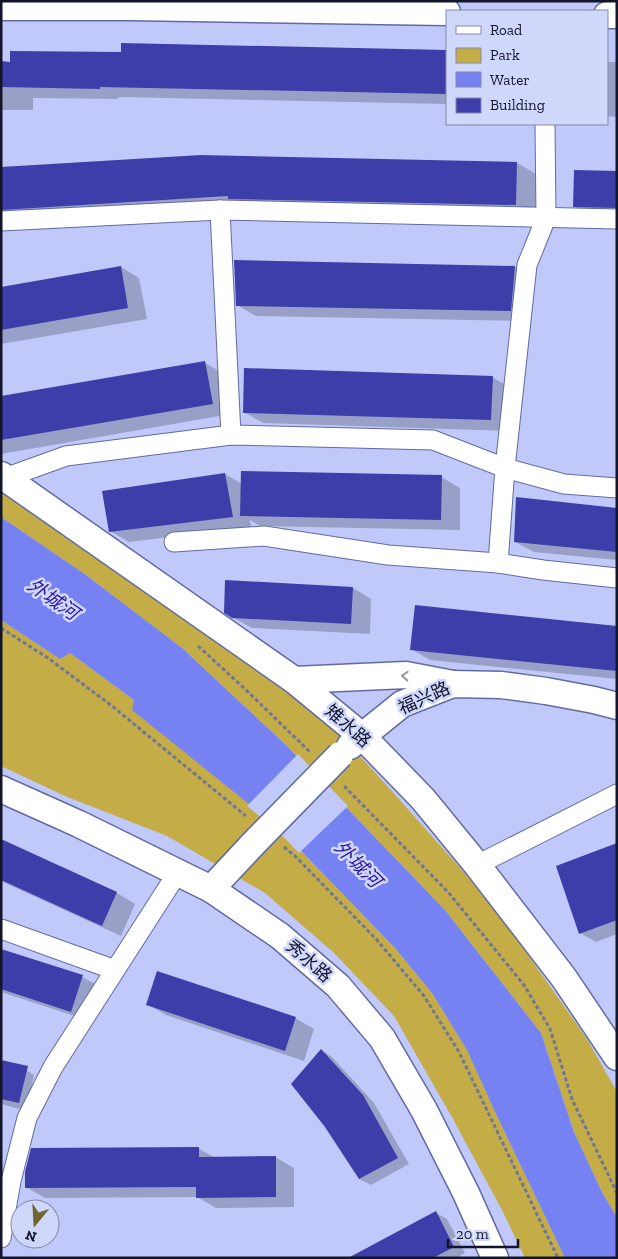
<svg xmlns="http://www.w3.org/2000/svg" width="618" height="1259" viewBox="0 0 618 1259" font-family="'Zilla Slab','Noto Sans SC',serif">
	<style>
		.green { fill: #c4ad46 }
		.water { fill: #7681f2 }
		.pier { fill: #c0c9f9 }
		.shadow { fill: #0003 }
		.building { fill: #3d3ea9 }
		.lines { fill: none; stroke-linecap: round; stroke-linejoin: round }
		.street-casing { stroke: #626ba1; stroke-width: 21 }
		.secondary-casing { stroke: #626ba1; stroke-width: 29 }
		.path { stroke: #70769a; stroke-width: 3; stroke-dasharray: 4 2.5; stroke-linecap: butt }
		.street { stroke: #fff; stroke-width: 19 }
		.secondary { stroke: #fff; stroke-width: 26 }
		.secondary-bridge-casing { stroke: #626ba1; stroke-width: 29; stroke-linecap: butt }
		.secondary-bridge { stroke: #fff; stroke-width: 26 }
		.oneway { stroke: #9596a0 }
		.labels { text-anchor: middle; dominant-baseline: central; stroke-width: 5; stroke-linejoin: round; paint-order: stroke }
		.street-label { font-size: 18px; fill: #13152b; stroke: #cfd7fb }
		.water-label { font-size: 19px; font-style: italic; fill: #2d179f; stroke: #cfd7fb }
	</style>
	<rect width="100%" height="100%" fill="#c0c9f9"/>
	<g class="green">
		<path d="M1,484L327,720L390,789L493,905L587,1039L617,1092V1218L601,1190L574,1132L541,1033L444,909L286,745L182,648L86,575L1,517Z"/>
		<path d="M1,620L59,658L70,653L134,700L280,829L395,948L432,993L467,1050L496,1114L565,1258H525L503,1212L453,1119L394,1016L333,952L265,893L167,836L65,796L1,766Z"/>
	</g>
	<path class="water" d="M1,517L86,575L182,648L286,745L444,909L541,1033L574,1132L601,1190L617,1218V1258H565L496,1114L467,1050L432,993L395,948L280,829L132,710L134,700L70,653L60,659L1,620Z"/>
	<path class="pier" d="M298,754L348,806L299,853L278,831L247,806Z"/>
	<g class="shadow">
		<path d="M447,51V104L119,97L118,99L33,98V110H1V63L122,53Z"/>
		<path d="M607,62H617V117L607,116Z"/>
		<path d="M517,163L536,174L535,216L1,222V168Z"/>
		<path d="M574,206H611L617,209V217H593Z"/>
		<path d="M121,267L139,278L147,319L1,344V288Z"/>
		<path d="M515,267L534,278L529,321L256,316L237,305Z"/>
		<path d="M205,363L224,374L231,414L1,454V398Z"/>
		<path d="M492,377L511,388L510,431L263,423L244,412Z"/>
		<path d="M225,474L242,484L441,477L460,488V530L260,526L250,520L251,527L129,542L110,531Z"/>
		<path d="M617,510V560L534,552L515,542Z"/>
		<path d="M353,588L371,599L370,634L252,628L232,617Z"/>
		<path d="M617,630V679L430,660L411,649Z"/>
		<path d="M1,840L117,893L135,904L121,936L1,881Z"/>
		<path d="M617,844V934L596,942L580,933Z"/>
		<path d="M1,950L82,977L101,987L90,1021L1,992Z"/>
		<path d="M147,1004L295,1018L314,1029L304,1061L166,1015Z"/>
		<path d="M321,1050L332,1057L374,1103L409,1164L371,1185L359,1179Z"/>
		<path d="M1,1061L16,1064L34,1075L27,1111L1,1104Z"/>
		<path d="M198,1148L215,1158L275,1157L294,1168V1207L216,1208L197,1197L45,1198L26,1187Z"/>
		<path d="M1,1170L14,1177L1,1213Z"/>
		<path d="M436,1213L447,1219L465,1253L456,1258H350Z"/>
	</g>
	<g class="building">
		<path d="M121,43L447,50V94L100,87V89L1,87V61L10,62V51L121,52Z"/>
		<path d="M201,155L517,162L516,205L228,199V196L1,210V167Z"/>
		<path d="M574,170L617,171V208L573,207Z"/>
		<path d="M234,260L515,266L511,311L236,306Z"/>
		<path d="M121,266L128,308L1,330V287Z"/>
		<path d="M205,361L213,404L1,440V396Z"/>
		<path d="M244,368L493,376L491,420L243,413Z"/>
		<path d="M241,471L442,475L441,520L240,516Z"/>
		<path d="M225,473L233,517L109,532L102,491Z"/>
		<path d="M516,497L617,508V552L514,542Z"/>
		<path d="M225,580L353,587L351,624L232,618L224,613Z"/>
		<path d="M415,605L617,626V671L410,650Z"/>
		<path d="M1,839L117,892L102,926L1,880Z"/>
		<path d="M617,843V920L579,934L556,866Z"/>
		<path d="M1,949L83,975L71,1012L1,989Z"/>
		<path d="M157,971L296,1017L285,1051L146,1005Z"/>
		<path d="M321,1049L363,1095L398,1158L359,1179L325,1127L291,1084Z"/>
		<path d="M1,1060L28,1066L19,1103L1,1099Z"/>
		<path d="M199,1147V1157L276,1156V1197L196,1198V1187L25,1188V1172L31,1148Z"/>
		<path d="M436,1211L454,1247L433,1258H348Z"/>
	</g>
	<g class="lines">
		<g class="street-casing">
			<g id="street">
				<path d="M220,210L231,435"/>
				<path d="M1,221L220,210L617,219"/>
				<path d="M5,478L66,456L231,435L433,440L505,468L564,484L617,488"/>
				<path d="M174,542L264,536L388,555L498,563L543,570L617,578"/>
				<path d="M498,563L505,468L527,265L546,218L545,124"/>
				<path d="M477,865L617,794"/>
				<path d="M1,929L115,970"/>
				<path d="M1,1238L11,1181L27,1118L53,1067L178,872"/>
			</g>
		</g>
		<g class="secondary-casing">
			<g id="secondary">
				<path d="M1,7H129L447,12"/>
				<path d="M607,15H617"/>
				<path d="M1,475L294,680L362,736L423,799L477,865L564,978L617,1057"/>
				<path d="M294,680L406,675L453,684"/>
				<path d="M350,746L402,704L453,684L501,685L546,691L594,700L617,706"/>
				<path d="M1,789L79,824L211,889L280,936L338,986L382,1038L424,1110L466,1193L495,1258"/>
				<path d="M211,889L253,844"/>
			</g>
		</g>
		<g class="path">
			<path d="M1,628L48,658L112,706L246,816"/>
			<path d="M198,646L244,688L310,752"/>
			<path d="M344,786L448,892L524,985L550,1029L572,1099L617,1193"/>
			<path d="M284,847L295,856L376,939L424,996L459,1052L558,1258"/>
		</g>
		<use href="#street" class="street"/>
		<use href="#secondary" class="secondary"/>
		<g class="secondary-bridge-casing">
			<path id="secondary-bridge" d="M253,844L340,755"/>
		</g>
		<use href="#secondary-bridge" class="secondary-bridge"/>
	</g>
	<defs><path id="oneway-chevron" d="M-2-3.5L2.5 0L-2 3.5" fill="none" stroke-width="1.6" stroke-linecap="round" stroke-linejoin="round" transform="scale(1.25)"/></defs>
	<use class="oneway" href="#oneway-chevron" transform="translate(405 676) rotate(-177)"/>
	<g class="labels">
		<g class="street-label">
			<text transform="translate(424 698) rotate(-24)">福兴路</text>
			<text transform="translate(348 726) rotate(41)">雉水路</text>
			<text transform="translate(309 961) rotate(41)">秀水路</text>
		</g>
		<g class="water-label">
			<text transform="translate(53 599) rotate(35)">外城河</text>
			<text transform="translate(358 864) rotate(45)">外城河</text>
		</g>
	</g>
	<rect width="618" height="1259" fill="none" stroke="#13152b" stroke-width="5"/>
	<rect x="446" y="10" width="162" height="115" fill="#cfd7fb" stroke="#8489a8"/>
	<rect x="456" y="26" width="25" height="8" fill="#ffffff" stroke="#8489a8"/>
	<text x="490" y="35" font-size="15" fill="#13152b">Road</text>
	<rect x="456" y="48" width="25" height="15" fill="#c4ad46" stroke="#8489a8"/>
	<text x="490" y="60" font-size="15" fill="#13152b">Park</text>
	<rect x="456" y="72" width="25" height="15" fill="#7681f2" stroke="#8489a8"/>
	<text x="490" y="85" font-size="15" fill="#13152b">Water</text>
	<rect x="456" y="98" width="25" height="15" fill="#3d3ea9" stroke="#8489a8"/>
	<text x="490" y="110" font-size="15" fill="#13152b">Building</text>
	<g transform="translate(35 1224) rotate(198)"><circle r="24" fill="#cfd7fb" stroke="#8489a8"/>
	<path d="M0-4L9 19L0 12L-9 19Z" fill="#716532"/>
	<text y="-8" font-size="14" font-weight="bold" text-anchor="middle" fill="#13152b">N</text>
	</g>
	<path d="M448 1239v8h70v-8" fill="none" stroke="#13152b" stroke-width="2.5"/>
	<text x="456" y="1239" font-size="15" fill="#13152b" stroke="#cfd7fb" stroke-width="4" paint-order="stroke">20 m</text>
</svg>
